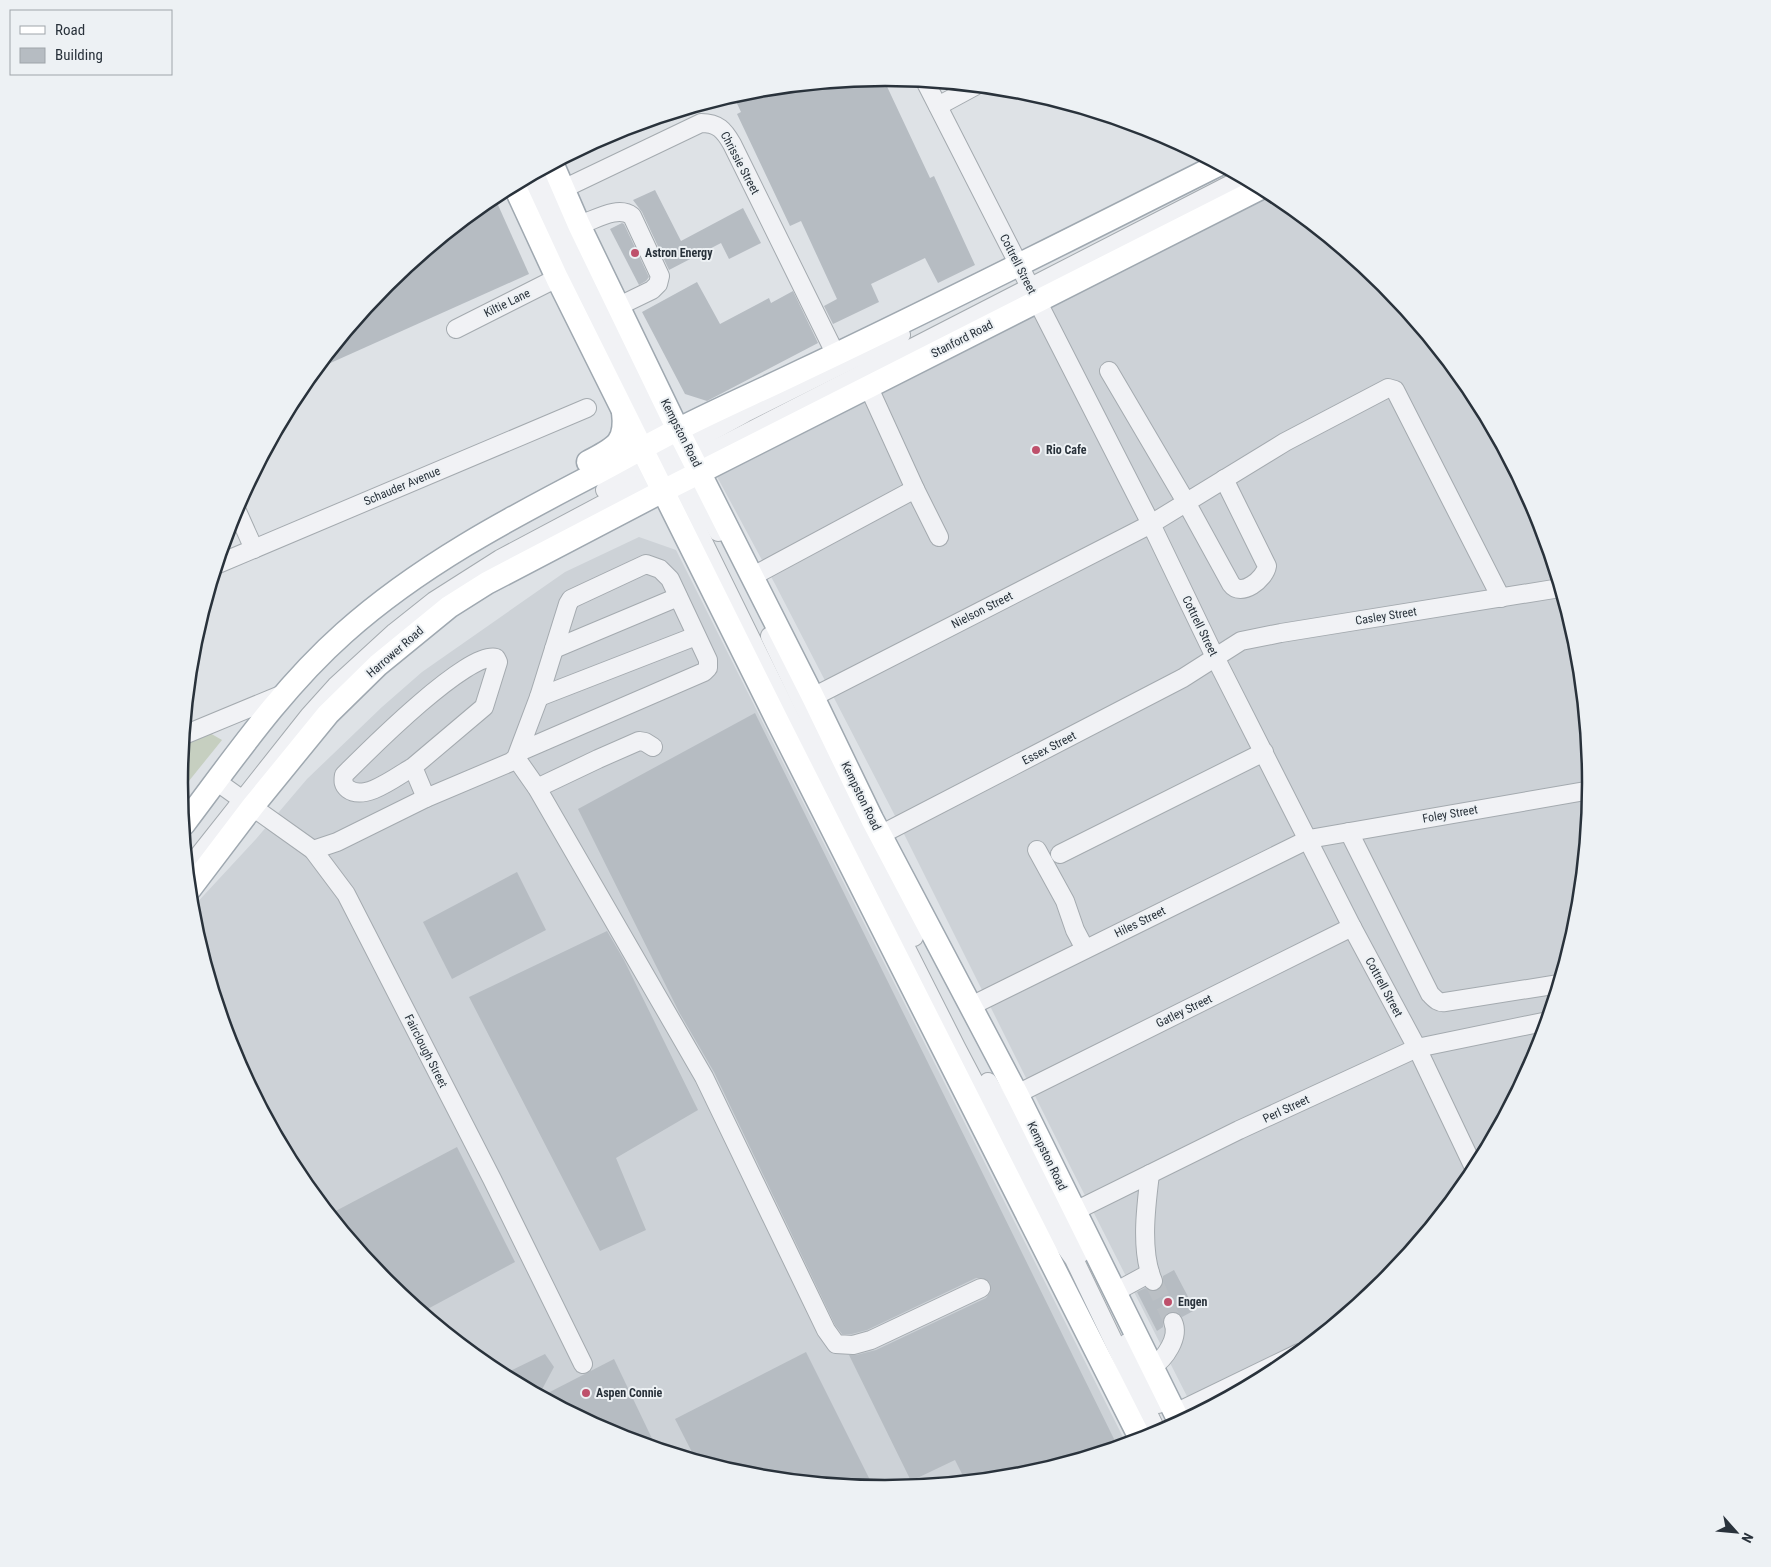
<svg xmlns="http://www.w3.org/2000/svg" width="1771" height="1567" viewBox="0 0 1771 1567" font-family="'Roboto Condensed',sans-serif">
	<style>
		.built { fill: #cdd2d7 }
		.green { fill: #c6cfc0 }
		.building { fill: #b6bcc2 }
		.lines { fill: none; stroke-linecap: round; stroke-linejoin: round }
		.minor-tunnel { stroke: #babfc4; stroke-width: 18; stroke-dasharray: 18 9; stroke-linecap: butt }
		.minor-casing { stroke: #a4aaaf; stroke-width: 20 }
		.major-casing { stroke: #9fa8b0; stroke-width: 25 }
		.minor { stroke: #f1f2f5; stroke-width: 18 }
		.major { stroke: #fff; stroke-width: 22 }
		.poi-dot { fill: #be506b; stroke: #edf1f4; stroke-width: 2 }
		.labels { text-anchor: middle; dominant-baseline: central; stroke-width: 4; stroke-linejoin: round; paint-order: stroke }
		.street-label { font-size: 12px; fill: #29323b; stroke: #edf1f4 }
		.poi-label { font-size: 12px; font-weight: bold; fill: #29323b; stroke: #edf1f4; text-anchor: start }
		.rim { fill: none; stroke: #29323b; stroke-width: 2.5 }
	</style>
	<rect width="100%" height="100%" fill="#dee2e6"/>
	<g class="built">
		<path d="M1275,195L1385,284L1473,392L1538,514L1578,646L1591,784L1578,922L1538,1054L1472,1176L1385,1283L1277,1371L1196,1414L1072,1170L892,810L775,584L715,473Z"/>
		<path d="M639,537L676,550L1127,1445L1023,1476L886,1489L747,1476L615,1436L493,1370L386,1283L298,1175L233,1053L193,921L192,908L256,839L307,779L382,707L422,672L565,572Z"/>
	</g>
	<path class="green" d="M208,732L222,740L180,792V783L184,743Z"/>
	<g class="building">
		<path d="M883,78L930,178L934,176L975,265L938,283L925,258L871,284L879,302L833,324L824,306L837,299L801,221L790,226L737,114L741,112L733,95L748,91Z"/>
		<path d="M655,190L681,241L743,208L761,243L729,259L721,243L669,270L642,212L633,200Z"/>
		<path d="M494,196L529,274L317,369L386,284Z"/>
		<path d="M622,223L624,224L649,277L646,281L639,285L610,229Z"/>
		<path d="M697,282L720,324L769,298L771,303L793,291L818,343L707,401L685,394L642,312Z"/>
		<path d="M755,713L1118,1447L1023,1476L966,1482L955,1460L911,1481L849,1355H856L876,1350L986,1298L989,1294L991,1289L990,1283L982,1278H976L867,1330L852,1334H842L835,1325L714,1072L679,1012L578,809Z"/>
		<path d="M517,872L546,930L452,979L423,922Z"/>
		<path d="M607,931L624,960L698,1110L616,1158L646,1230L600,1251L469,997Z"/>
		<path d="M457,1147L515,1262L422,1312L386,1283L330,1214Z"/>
		<path d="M1174,1270L1195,1310L1182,1317L1176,1312H1170L1163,1319V1327L1157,1331L1137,1292L1145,1288L1150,1291H1157L1163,1284V1276Z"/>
		<path d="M806,1352L874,1488L747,1476L696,1460L675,1419Z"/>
		<path d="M545,1354L554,1367L539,1395L502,1375Z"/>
		<path d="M614,1359L657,1449L615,1436L542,1396Z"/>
	</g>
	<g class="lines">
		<path class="minor-tunnel" d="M1153,1281L1173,1322"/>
		<g class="minor-casing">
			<g id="minor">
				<path d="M925,81L1151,524L1215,657L1352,927L1417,1048L1475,1170"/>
				<path d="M938,106L975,86"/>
				<path d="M541,171L583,268L645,396L718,532"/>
				<path d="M530,177L573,283L662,458L794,726L956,1047L1049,1224L1074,1259L1158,1434"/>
				<path d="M563,189L701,123C718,123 724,130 732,144L836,355"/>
				<path d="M579,225C595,220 618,205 632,216L660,276L658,284L652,290L619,306"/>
				<path d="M456,329L557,278"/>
				<path d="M1109,371L1186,502L1231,584C1241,598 1265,579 1267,566L1224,479"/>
				<path d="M869,388L915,489L939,537"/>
				<path d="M605,490L745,413L901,335"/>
				<path d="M236,509L254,549"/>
				<path d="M218,564L587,408"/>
				<path d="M753,576L915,489"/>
				<path d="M770,636L914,937"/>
				<path d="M554,649L678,597"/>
				<path d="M539,697L696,636"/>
				<path d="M813,697L1151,524L1285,442L1388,388L1395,390L1501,598"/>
				<path d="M184,735L283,694"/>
				<path d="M516,758L537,788L704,1077L826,1330L836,1344L853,1345L871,1340L981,1288"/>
				<path d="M413,767C397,776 365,802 348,789C343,785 343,781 344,775C366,753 468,650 496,658L498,662L484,707L413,767L426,798"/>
				<path d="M216,781L313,850L346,894L492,1179L583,1364"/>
				<path d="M537,788L598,759L639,741L645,742L653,747"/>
				<path d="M1349,832L1430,994C1435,999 1438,1003 1445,1002L1559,984"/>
				<path d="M880,835L1183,678L1241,641L1281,633L1560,588"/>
				<path d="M313,850L337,842L426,798L511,762L516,758L539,697L568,604L571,599L646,564L660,569L670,579L708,660V668L704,672L519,752"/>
				<path d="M1037,850L1065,901L1075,930L1085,949"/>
				<path d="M1060,854L1264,752"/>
				<path d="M188,869L309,716L336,686L395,632L434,601L500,559L628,491L694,460L1243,178"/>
				<path d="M971,1006L1309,839L1591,790"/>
				<path d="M988,1082L1031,1157L1081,1253"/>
				<path d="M1017,1094L1352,927"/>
				<path d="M1150,1174C1146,1206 1140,1251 1153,1281"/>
				<path d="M1065,1216L1239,1130L1417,1048L1548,1021"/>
				<path d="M1115,1292L1150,1273"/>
				<path d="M1127,1343L1158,1404"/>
				<path d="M1152,1367C1165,1359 1180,1337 1173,1322"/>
				<path d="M1175,1413L1299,1353"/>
			</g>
		</g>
		<g class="major-casing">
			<g id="major">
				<path d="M553,165L579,225L678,430L813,697L872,819L1017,1094L1180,1423"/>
				<path d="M514,185L557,278L778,722L1141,1440"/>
				<path d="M588,462C614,448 627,444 623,412"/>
				<path d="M184,824C234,758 281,689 344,633C419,566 508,519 597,473C624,459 651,443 679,429C720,408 762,390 803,370C943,304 1080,234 1218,165"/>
				<path d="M190,889L253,806L328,714L378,665L449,607L487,583L663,491L1261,188"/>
			</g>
		</g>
		<use href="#minor" class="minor"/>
		<use href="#major" class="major"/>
	</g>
	<g class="poi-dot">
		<circle cx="635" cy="253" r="5"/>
		<circle cx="1036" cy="450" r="5"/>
		<circle cx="1168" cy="1302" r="5"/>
		<circle cx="586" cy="1393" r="5"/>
	</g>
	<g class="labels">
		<g class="street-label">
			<text transform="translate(740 163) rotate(62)">Chrissie Street</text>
			<text transform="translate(1018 264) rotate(63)">Cottrell Street</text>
			<text transform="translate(507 303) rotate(-26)">Kiltie Lane</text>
			<text transform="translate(962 339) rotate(-27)">Stanford Road</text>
			<text transform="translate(681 433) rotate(63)">Kempston Road</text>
			<text transform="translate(402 486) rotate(-23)">Schauder Avenue</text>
			<text transform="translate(982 610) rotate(-27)">Nielson Street</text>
			<text transform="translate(1386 616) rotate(-9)">Casley Street</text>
			<text transform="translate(1200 626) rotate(64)">Cottrell Street</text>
			<text transform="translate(395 652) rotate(-41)">Harrower Road</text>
			<text transform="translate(1049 748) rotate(-27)">Essex Street</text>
			<text transform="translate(861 796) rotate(64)">Kempston Road</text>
			<text transform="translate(1450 814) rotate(-10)">Foley Street</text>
			<text transform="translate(1140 922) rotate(-26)">Hiles Street</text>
			<text transform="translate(1384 987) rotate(62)">Cottrell Street</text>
			<text transform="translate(1184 1011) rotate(-26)">Gatley Street</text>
			<text transform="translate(426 1051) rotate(63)">Fairclough Street</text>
			<text transform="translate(1286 1109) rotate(-25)">Perl Street</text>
			<text transform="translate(1047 1156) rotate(64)">Kempston Road</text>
		</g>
		<g class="poi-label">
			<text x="645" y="253">Astron Energy</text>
			<text x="1046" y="450">Rio Cafe</text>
			<text x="1178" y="1302">Engen</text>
			<text x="596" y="1393">Aspen Connie</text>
		</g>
	</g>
	<path d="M0 0H1771V1567H0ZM188 783a697 697 0 1 1 1394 0a697 697 0 1 1-1394 0Z" fill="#edf1f4" fill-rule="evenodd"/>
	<path class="rim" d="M188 783a697 697 0 1 1 1394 0a697 697 0 1 1-1394 0Z"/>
	<rect x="10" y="10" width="162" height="65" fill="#edf1f4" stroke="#9fa5aa"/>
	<rect x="20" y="26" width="25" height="8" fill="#ffffff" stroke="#9fa5aa"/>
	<text x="55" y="35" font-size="15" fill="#29323b">Road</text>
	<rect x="20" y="48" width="25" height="15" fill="#b6bcc2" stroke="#9fa5aa"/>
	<text x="55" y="60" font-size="15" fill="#29323b">Building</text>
	<g transform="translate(1736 1532) rotate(117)" stroke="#edf1f4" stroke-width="4" paint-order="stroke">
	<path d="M0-4L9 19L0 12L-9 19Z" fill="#29323b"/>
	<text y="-8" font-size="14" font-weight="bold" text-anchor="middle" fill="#29323b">N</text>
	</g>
</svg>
